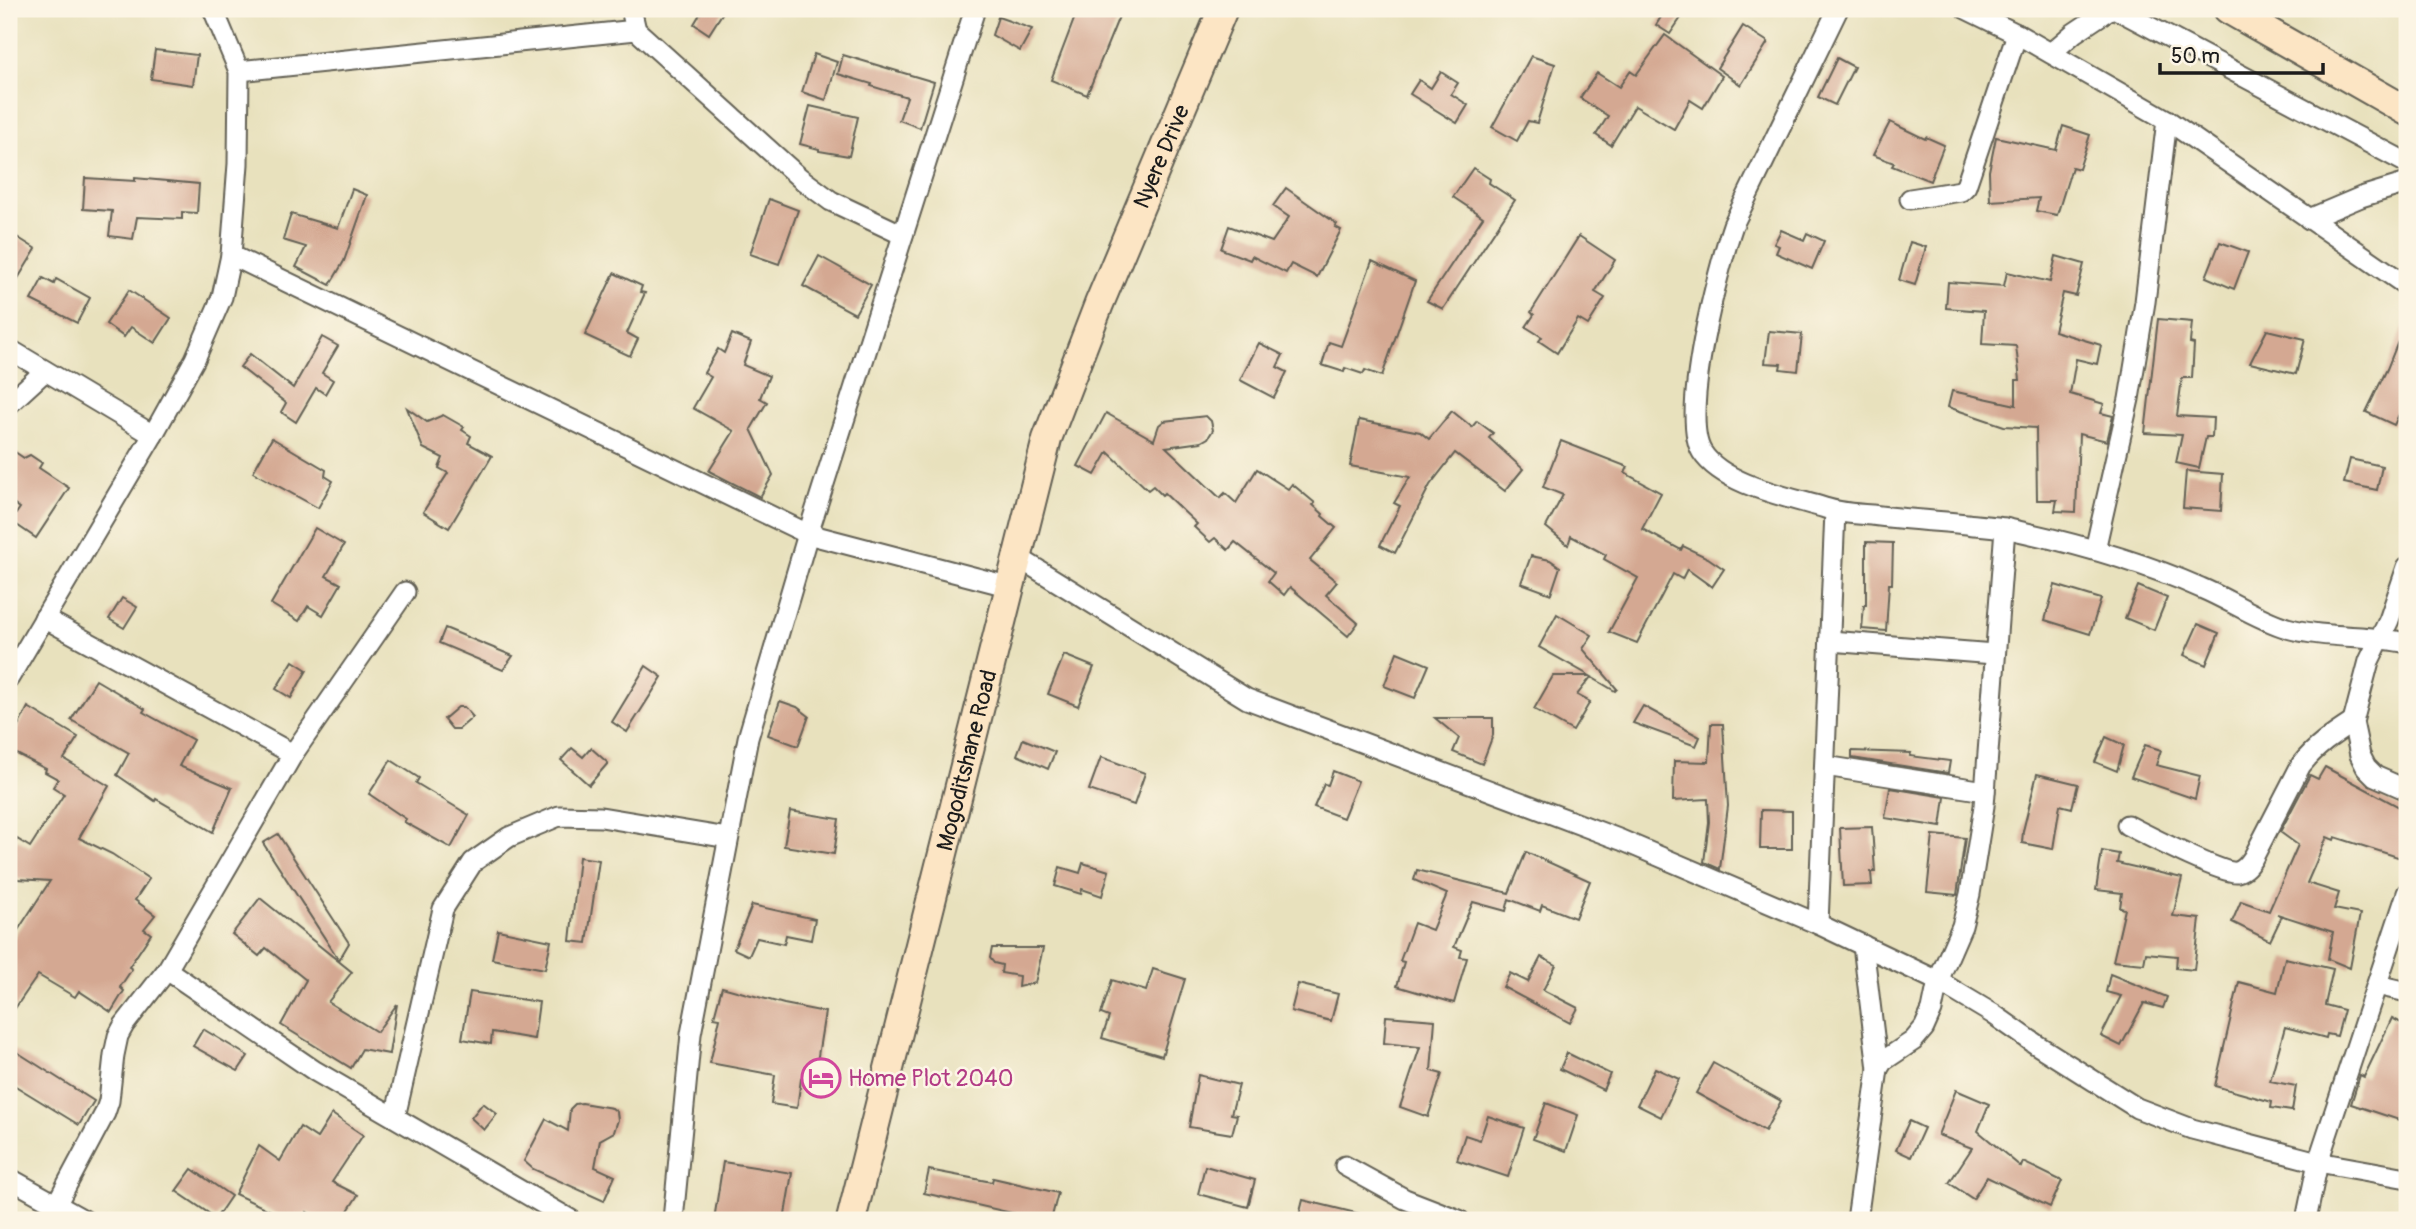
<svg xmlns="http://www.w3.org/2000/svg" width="2416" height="1229" viewBox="0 0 2416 1229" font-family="Pangolin,sans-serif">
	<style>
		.building { fill: #d4a892 }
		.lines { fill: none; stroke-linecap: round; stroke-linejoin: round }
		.minor-casing { stroke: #636154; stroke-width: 23 }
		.secondary-casing { stroke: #636154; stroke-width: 32 }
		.minor { stroke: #fff; stroke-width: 19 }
		.secondary { stroke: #fce5c4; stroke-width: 28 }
		.labels { text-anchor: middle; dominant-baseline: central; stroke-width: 5; stroke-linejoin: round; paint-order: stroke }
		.street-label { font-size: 23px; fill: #1c1c1c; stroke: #fcf5e5 }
		.hotel-label { font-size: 23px; fill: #b23c85; stroke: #fcf5e5; text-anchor: start }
	</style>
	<rect width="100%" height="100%" fill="#fcf5e5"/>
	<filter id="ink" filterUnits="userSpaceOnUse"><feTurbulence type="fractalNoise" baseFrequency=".0143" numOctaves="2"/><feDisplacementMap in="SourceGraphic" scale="14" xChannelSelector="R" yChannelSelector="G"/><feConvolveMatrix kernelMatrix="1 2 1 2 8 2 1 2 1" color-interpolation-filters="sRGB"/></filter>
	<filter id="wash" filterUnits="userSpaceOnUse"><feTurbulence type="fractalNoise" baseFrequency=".00686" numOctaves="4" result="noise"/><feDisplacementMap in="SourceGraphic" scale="28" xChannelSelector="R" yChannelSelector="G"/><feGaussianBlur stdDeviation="1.57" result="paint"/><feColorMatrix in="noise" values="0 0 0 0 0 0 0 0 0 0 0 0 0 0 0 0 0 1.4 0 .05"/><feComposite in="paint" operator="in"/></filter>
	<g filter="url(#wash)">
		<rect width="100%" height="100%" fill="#e8e1bd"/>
		<g id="blocks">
			<g class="building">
				<path d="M703,9H725L709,34L694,24Z"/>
				<path d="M1078,9H1122L1087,95L1051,80Z"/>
				<path d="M1666,9H1687L1670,34L1656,25Z"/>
				<path d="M998,17L1032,29L1020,51L992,35Z"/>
				<path d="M1743,26L1768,42L1741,85L1717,68Z"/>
				<path d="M1665,35L1722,76L1703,108L1690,100L1674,129L1635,106L1611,145L1596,135L1608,116L1580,98L1597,73L1619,87L1630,71L1636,75Z"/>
				<path d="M155,50L197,55L193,85L151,79Z"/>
				<path d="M814,54L837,62L826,100L802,92Z"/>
				<path d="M843,55L934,82L920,128L899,120L907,97L871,86L872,84L838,74Z"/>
				<path d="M1531,56L1555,64L1537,123L1528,121L1517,141L1492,127Z"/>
				<path d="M1837,58L1854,67L1835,105L1818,97Z"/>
				<path d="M1441,72L1458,83L1451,94L1468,105L1457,123L1410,94L1419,80L1431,88Z"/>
				<path d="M810,106L858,117L849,156L819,151V149L800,144Z"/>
				<path d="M1890,122L1925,139L1926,137L1944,145L1930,181L1892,166L1894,163L1873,155Z"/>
				<path d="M2063,126L2090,135L2079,169L2072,167L2057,215L2036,211L2039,198L1990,201L1989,171L1996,137L2056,150Z"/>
				<path d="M1473,168L1490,179L1489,183L1515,200L1443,309L1427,301L1483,217L1453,197Z"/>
				<path d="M85,178L135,181V178L199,184L197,213L182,212V219L137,217L133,239L109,236L112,211L83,209Z"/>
				<path d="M1286,188L1337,224L1335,227L1341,230L1317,277L1291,264L1286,273L1252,256L1250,260L1221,249L1229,226L1272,242L1289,217L1273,206Z"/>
				<path d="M352,189L367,195L344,261L330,285L296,267L306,247L283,240L291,214L338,228Z"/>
				<path d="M769,199L798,210L779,264L750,254Z"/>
				<path d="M1781,230L1804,240L1807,233L1824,241L1812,269L1776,253L1779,246L1774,244Z"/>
				<path d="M9,232L36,249L9,293Z"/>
				<path d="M1579,236L1615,260L1595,292L1605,298L1588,325L1578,319L1557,353L1539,341L1542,337L1526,327L1534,315L1531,312Z"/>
				<path d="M1910,242L1926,247L1915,285L1899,280Z"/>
				<path d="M2220,242L2248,252L2234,289L2206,277Z"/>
				<path d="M819,256L871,285L855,314L803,286Z"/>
				<path d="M2056,256L2084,264L2076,296L2063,293L2054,331L2101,345L2097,364L2076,359L2070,394L2104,404L2101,413L2113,416L2107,441L2079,434L2076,512L2055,511L2057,500H2037L2036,428L2004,426L1948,407L1952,391L2016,405V380H2020L2016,346L1982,344L1984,311L1946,308L1948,282L2004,286L2007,272L2050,282Z"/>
				<path d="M1372,261L1415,281L1382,376L1365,370L1363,374L1345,368L1344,372L1322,365L1329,342L1341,346Z"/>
				<path d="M614,273L642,286L640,292L645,293L627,333L638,339L630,356L585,335Z"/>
				<path d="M43,278L54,284L56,279L90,298L77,323L31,300Z"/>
				<path d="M129,290L171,318L155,343L131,327L124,337L106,324Z"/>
				<path d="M2158,319L2192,322L2190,343L2194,344L2192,378H2182L2177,416L2213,418L2212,437H2206L2199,468L2176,463L2182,435L2145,433Z"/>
				<path d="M2407,319V398L2394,425L2366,412L2387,369Z"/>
				<path d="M2267,330L2305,339L2296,374L2250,363Z"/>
				<path d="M1769,331L1802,334L1798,371L1780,369L1781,364L1765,363Z"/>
				<path d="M732,334L751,342L743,365L769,376L760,398L767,402L751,429L773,475L760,497L709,471L734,431L693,408L711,377L704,373L718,349L724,353Z"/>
				<path d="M322,337L338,346L322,373L333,380L325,394L316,388L296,422L281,412L286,403L240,367L250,354L293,388Z"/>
				<path d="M1259,343L1283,355L1277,367L1287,372L1274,398L1240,380Z"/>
				<path d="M407,408L427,422L443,415L464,427L462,430L471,436L468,443L492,456L449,528L423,512L448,473L439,468L443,458L423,448Z"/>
				<path d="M1452,411L1472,427L1477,421L1493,433L1489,438L1523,469L1505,491L1455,453L1430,485L1395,553L1380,545L1400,506L1394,503L1410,477L1350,466L1359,420L1420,432L1429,439Z"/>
				<path d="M1106,413L1154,440L1159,425L1164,421L1206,416L1211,421L1213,430L1208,438L1201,442L1166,447L1220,498L1225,493L1236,503L1257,469L1288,489L1292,484L1315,503L1313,505L1323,514L1322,516L1336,528L1310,560L1337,582L1326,595L1358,623L1348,636L1290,587L1284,595L1268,581L1274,573L1235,542L1228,550L1215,538L1210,542L1194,527L1197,524L1164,493L1162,495L1153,486L1148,490L1108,452L1095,475L1078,466Z"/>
				<path d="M272,438L326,470L325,476L333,481L318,508L253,472Z"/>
				<path d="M1561,441L1628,467L1625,473L1661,493L1642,529L1681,550L1683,546L1708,558L1724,569L1712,587L1687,569L1682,579L1673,574L1637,643L1609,632L1638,578L1604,559L1606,555L1571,536L1568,545L1546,527L1563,495L1543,487Z"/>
				<path d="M15,452L24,458L30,455L42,463L39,468L69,488L36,538L11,521L20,508L9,500V462Z"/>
				<path d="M2350,459L2382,466L2377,490L2344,483Z"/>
				<path d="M2186,471L2223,474L2221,511L2183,508Z"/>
				<path d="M315,528L344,545L326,576L341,584L323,615L308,606L299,621L271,604Z"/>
				<path d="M1866,542L1893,543L1892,584H1889L1886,631L1862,629L1864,605H1866Z"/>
				<path d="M1531,556L1550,560L1560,567L1551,594L1521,583Z"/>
				<path d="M2055,585L2101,599L2090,634L2045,620Z"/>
				<path d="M2138,586L2167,598L2154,630L2125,618Z"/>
				<path d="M122,598L137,607L124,628L109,619Z"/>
				<path d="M1557,614L1592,635L1583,649L1617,689L1615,691L1591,677L1577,695L1590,702L1573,731L1534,709L1553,676H1590L1539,647Z"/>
				<path d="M2198,624L2219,633L2206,665L2184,655Z"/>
				<path d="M445,628L513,656L503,670L439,643Z"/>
				<path d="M1397,652L1429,665L1415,698L1384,686Z"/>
				<path d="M1064,655L1094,667L1078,706L1048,694Z"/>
				<path d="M293,661L307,670L291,698L276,689Z"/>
				<path d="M646,666L662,677L627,732L612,722Z"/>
				<path d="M96,680L145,709L143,712L193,740L179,766L232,788L213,832L156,799L155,801L117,775L129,753L71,720Z"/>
				<path d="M780,701L797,707L809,716L798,746L768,735Z"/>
				<path d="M1643,706L1700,737L1696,746L1633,723Z"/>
				<path d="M28,707L78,737L64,759L109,786L79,838L112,854L149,879L135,900L155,915L144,929L151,934L129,967L132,969L120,987L124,991L111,1012L79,991L75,997L38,975L9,1017V944L50,881L18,879L9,873V840L15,843L17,839L30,847L64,794L53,787L58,779L45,772L46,769L9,750V744Z"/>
				<path d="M458,707H464L473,717L459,729H452L444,719Z"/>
				<path d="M1435,718H1493V735L1482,764L1453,752L1459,738Z"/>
				<path d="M1711,724H1723L1728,806L1720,869L1704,862L1709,822L1708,799L1673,801L1674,761L1709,762Z"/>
				<path d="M2106,737L2124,745L2117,771L2095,762Z"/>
				<path d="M1023,739L1055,752L1048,769L1017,755Z"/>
				<path d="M2145,745L2161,750L2156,765L2200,776L2195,799L2131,777Z"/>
				<path d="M572,748L583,757L591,748L608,763L589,785L561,760Z"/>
				<path d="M1852,751L1911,753L1910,756L1950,761L1948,773L1852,758Z"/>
				<path d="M1101,757L1145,773L1134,805L1089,790Z"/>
				<path d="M391,760L419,778L416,783L469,815L451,848L404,822L406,819L369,794Z"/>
				<path d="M2325,767L2407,811V848L2404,859L2335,837L2334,840L2327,837L2307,883L2339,893L2334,909L2360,914L2350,968L2328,959L2333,932L2277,914L2282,916L2270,941L2232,922L2241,901L2269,911L2298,845L2280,832L2310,775L2318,779Z"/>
				<path d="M1333,771L1358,781L1343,818L1314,807L1324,784L1328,785Z"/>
				<path d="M2037,774L2078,784L2072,808L2060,805L2053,849L2022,843L2023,831Z"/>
				<path d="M1890,788L1945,797L1941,827L1885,818Z"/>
				<path d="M1761,810L1792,811V849H1760Z"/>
				<path d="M790,811L839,819L834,854L784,846Z"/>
				<path d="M1872,827L1875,872H1871L1872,885L1843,886L1840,828Z"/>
				<path d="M278,834L349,943L339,960L263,843Z"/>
				<path d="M1933,835L1965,838L1957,895L1927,892Z"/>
				<path d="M2102,851L2119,854L2117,863L2182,878L2173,916L2200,919L2194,970L2176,968L2177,956L2146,953L2144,964L2113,961L2125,909L2120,908L2122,893L2096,890Z"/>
				<path d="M1526,852L1590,881L1575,918L1542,905L1540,911L1509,899L1506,911L1473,902L1454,947L1462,950L1460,957L1467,958L1454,1003L1397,986L1404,962L1400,961L1414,923L1432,930L1447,894L1414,880L1417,870L1509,893Z"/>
				<path d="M579,857L599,860L587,943L570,941Z"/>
				<path d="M1083,863L1109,871L1102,896L1082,889L1081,894L1055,886L1060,867L1080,873Z"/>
				<path d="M260,898L352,972L328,1002L377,1032L397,1004L389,1054L362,1049L351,1068L281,1025L306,980L266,948L259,956L232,934Z"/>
				<path d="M752,905L815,919L811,940L786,935L784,944L757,938L749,956L734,949Z"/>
				<path d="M498,930L551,941L545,969L492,959Z"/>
				<path d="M992,948H1043L1035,983L1018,987L1019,976L1001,973L1002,965L994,963L990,958Z"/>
				<path d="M1541,957L1556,965L1543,990L1578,1008L1570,1023L1503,987L1510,973L1528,982Z"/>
				<path d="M2285,958L2333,969L2325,1005L2344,1010L2337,1036L2327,1034L2326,1038L2285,1027L2270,1081L2296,1086L2292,1111L2271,1108L2272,1102L2215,1086L2239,982L2277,992Z"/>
				<path d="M1153,969L1185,979L1162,1056L1102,1038L1109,1017L1101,1014L1112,980L1146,991Z"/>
				<path d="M2110,974L2167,997L2163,1008L2144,1003L2121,1046L2101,1036L2121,996L2106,992Z"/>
				<path d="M1298,984L1338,994L1331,1021L1291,1011Z"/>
				<path d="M722,987L784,1004L825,1012L814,1081L801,1079L797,1108L771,1104L775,1075L710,1063L720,1018L714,1017Z"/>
				<path d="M470,992L539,1002L534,1039L492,1032L491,1044L462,1039Z"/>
				<path d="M1386,1016L1435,1020L1431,1071L1442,1074L1428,1117L1400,1107L1420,1047L1384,1043Z"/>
				<path d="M2392,1018L2407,1026V1112L2405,1122L2351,1104L2360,1075L2364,1077Z"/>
				<path d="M203,1029L248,1056L238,1071L193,1046Z"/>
				<path d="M9,1047L94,1101L79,1125L9,1082Z"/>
				<path d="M1567,1053L1610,1074L1603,1090L1560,1069Z"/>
				<path d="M1713,1063L1781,1101L1765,1131L1696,1093Z"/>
				<path d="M1655,1068L1679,1079L1661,1117L1637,1105Z"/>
				<path d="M1198,1075L1239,1085L1231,1114L1237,1115L1232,1134L1189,1127Z"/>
				<path d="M1956,1090L1989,1104L1978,1131L2021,1167L2023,1162L2062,1181L2050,1207L1987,1177L1973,1199L1949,1183L1972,1148L1938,1135Z"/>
				<path d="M483,1103L497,1114L484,1130L471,1118Z"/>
				<path d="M582,1103L612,1108L617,1112L618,1120L614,1132L600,1140L595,1167L615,1176L604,1201L533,1169L524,1161L546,1119L568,1131L570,1109L575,1104Z"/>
				<path d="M1546,1103L1578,1115L1566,1151L1533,1139Z"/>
				<path d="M332,1114L363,1135L332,1182L358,1195L342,1220H320L307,1212L302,1220H290L235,1194L259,1146L280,1161L300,1127L317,1138Z"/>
				<path d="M1488,1116L1524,1128L1508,1177L1457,1160L1465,1135L1480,1140Z"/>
				<path d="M1909,1121L1924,1128L1911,1157L1896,1150Z"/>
				<path d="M723,1162L792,1173L784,1220H714Z"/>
				<path d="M1205,1166L1255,1180L1248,1207L1198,1194Z"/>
				<path d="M192,1169L231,1196L216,1218L176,1191Z"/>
				<path d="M929,1170L992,1182L993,1178L1058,1193L1051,1220H1042L924,1193Z"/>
				<path d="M1303,1200L1360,1214L1359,1220H1298Z"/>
			</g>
		</g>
	</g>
	<g filter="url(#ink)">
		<use href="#blocks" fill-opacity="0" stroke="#636154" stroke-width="2"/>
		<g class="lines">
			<g class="minor-casing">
				<g id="minor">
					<path d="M631,9L636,30L800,178L831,201L903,235"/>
					<path d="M1838,9L1733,225C1719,266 1679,415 1702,452C1723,485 1789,497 1825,508C1840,513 1856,514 1872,515C1903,519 1935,521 1967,524C1981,526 1995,526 2009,529C2074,543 2140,561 2201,588C2230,600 2257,619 2287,628C2327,639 2368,634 2407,643"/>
					<path d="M1966,9L2017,34L2167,120L2407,286"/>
					<path d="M2116,9L2407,163"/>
					<path d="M2051,53L2074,33L2110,9"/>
					<path d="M239,71L636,30"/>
					<path d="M1910,199L1961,191L1966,186L2017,34"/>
					<path d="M2309,219L2361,197L2407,183"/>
					<path d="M231,255L808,534L1011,587"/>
					<path d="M9,349L153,435"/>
					<path d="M9,404L45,371"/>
					<path d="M2095,550L2129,399L2145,302L2167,120"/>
					<path d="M1019,558L1247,699L1621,840L1818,924L1938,981L1993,1014L2037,1045L2137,1108L2192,1129L2318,1162L2407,1178"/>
					<path d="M2407,567L2389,620L2369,661L2353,722L2360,755L2366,767L2375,776L2407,790"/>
					<path d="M44,618L293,754"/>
					<path d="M1830,641L1994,654"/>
					<path d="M9,678L153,435L195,359L222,297L231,255L238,164L239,71L213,9"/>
					<path d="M1825,766L1985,791"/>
					<path d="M2127,825C2145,834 2222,874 2237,872C2245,870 2249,864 2253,858L2301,765C2316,746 2333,735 2353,722"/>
					<path d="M1818,924L1835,511"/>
					<path d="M1863,945L1878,1069"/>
					<path d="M167,970L315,1071L571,1220"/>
					<path d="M2377,985L2407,992"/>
					<path d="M395,1117L443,909L473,862L509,837L559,816L601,817L728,838"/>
					<path d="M1345,1166L1405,1199L1459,1220"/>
					<path d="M9,1178L84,1220"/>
					<path d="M56,1205L105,1113L109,1101L114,1055L118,1036L124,1025L167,970L293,754L405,592"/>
					<path d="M673,1220L691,1034L748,738L808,534L975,9"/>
					<path d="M1857,1220L1878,1069L1883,1061L1913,1041L1924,1028L1932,1010L1938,981L1962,926L1970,894L1984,806L2005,528"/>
					<path d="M2306,1220L2318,1162L2407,893"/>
				</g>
			</g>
			<g class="secondary-casing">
				<g id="secondary">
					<path d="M2228,9L2407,111"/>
					<path id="s1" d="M851,1220L1047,439L1099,304L1223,9"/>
				</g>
			</g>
			<use href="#minor" class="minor"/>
			<use href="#secondary" class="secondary"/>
		</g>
	</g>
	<defs>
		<g id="hotel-ring" transform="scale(2.0125)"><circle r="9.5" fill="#fcf5e5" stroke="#d1479c" stroke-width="1.5"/><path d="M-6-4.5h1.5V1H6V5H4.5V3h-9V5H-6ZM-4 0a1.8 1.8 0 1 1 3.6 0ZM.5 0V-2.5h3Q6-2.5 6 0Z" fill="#d1479c"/></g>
	</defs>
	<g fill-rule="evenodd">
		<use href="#hotel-ring" x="821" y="1078"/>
	</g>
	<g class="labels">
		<g class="street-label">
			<text stroke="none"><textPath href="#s1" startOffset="1110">Nyere Drive</textPath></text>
			<text stroke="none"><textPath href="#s1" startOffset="474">Mogoditshane Road</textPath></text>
		</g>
		<g class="hotel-label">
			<text x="848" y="1078">Home Plot 2040</text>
		</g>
	</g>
	<rect width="2416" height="1229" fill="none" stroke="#fcf5e5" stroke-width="35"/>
	<path d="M2160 63v10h163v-10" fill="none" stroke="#1c1c1c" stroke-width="3.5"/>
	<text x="2171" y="63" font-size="21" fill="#1c1c1c" stroke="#fcf5e5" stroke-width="5" paint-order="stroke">50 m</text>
</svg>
